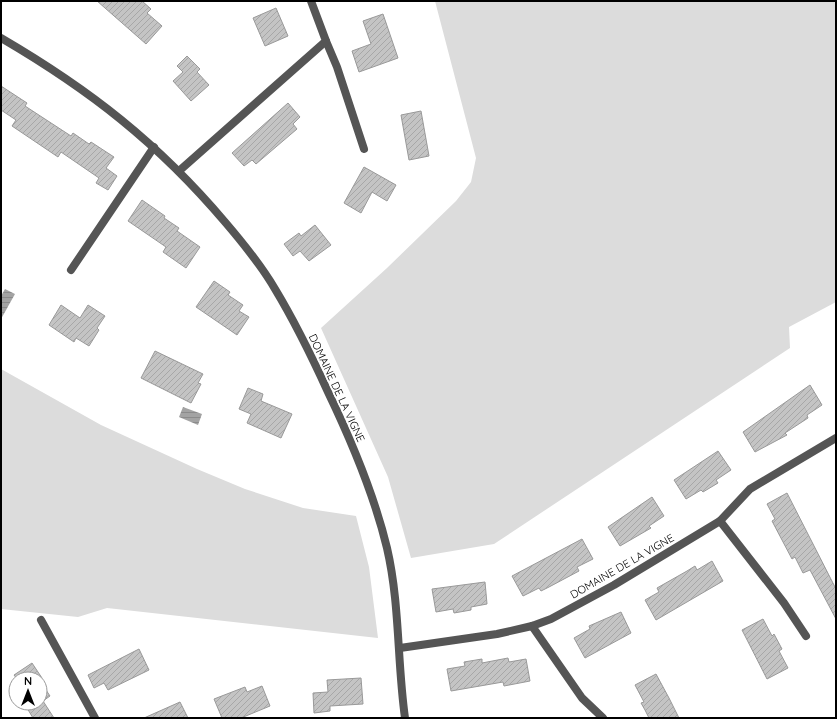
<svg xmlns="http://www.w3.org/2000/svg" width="837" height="719" viewBox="0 0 837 719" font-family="Quicksand,sans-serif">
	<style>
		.green { fill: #dcdcdc }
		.water { fill: url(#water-rules) }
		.building { fill: url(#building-hatch); stroke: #999 }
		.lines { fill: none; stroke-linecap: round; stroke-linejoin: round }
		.minor { stroke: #555; stroke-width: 8 }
		.labels { text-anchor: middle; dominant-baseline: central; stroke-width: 3.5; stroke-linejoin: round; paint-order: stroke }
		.street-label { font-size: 11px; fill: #000; stroke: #fff }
	</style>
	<defs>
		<pattern id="water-rules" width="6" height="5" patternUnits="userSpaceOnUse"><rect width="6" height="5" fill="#a3a3a3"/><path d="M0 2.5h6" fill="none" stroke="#8b8b8b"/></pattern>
		<pattern id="building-hatch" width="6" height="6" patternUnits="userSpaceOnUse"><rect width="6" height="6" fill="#c4c4c4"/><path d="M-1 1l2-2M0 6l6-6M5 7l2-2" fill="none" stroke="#a7a7a7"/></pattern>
	</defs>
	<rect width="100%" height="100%" fill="#fff"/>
	<g class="green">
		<path d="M435,1H836V302L789,327L790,348L494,544L411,558L388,477L321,328L387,268L456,201L471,182L476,158Z"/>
		<path d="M1,369L101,425L197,469L245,489L303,508L356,516L369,567L378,638L107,608L78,617L1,609Z"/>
	</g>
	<g class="water">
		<path d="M5,289L15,294L1,319V296Z"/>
		<path d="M183,407L202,414L198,425L179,417Z"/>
	</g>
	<g class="building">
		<path d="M97,1H142L151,9L147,13L162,26L146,44Z"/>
		<path d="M276,8L288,36L265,46L253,18Z"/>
		<path d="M383,14L398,58L359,72L352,51L371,44L363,21Z"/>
		<path d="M187,56L200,69L197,72L209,85L191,101L173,81L183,72L177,66Z"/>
		<path d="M1,86L27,103L25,106L71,136L73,133L89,144L91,142L114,157L106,168L117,176L108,190L96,183L99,178L61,152L58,157L12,126L16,120L1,110Z"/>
		<path d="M288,103L300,117L293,124L297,129L256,164L252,160L244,166L232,153Z"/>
		<path d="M421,111L429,156L409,160L401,115Z"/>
		<path d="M364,167L396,185L387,201L372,192L361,213L344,203Z"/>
		<path d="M142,200L165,216L164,218L179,228L177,231L200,247L186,268L163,252L166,247L128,221Z"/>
		<path d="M315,225L331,245L309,261L300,251L293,256L284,244L299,233L301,236Z"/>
		<path d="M214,281L230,292L228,295L243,305L239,311L249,317L237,335L196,307Z"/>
		<path d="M61,305L80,318L88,305L105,316L97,328L99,330L89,346L76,338L74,342L49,325Z"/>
		<path d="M155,351L203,374L198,383L201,384L191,403L141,378Z"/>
		<path d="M810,385L822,405L807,415L808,418L785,433L787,435L755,452L743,432Z"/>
		<path d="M248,388L263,394L261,401L292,414L281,438L247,423L251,414L239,409Z"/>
		<path d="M718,451L731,470L716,480L718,483L703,492L701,490L686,499L674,480Z"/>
		<path d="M787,493L836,589V619L810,570L803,573L795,557L792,559L772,521L775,519L767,504Z"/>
		<path d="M652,497L664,516L649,526L651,528L620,546L608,527Z"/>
		<path d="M582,539L593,559L577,567L579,571L549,587L541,591L539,588L523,596L512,576Z"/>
		<path d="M712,561L723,581L656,620L645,600L659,592L657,588L687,571L695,566L697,570Z"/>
		<path d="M485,582L487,604L471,607V610L454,613L453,609L436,612L432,589Z"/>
		<path d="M621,612L631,633L585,658L574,638L590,629L589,626Z"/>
		<path d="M763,619L772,636L774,634L782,649L779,651L788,668L767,679L742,630Z"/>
		<path d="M139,649L149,670L108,690L104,683L94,688L88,675Z"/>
		<path d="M508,658L509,662L526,659L530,681L504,686L503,682L451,691L447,669L465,666L464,662L482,659V663Z"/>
		<path d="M32,663L42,678L17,679L14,675Z"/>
		<path d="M656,674L669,698L679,718H649L645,710L641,703L644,702L635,685Z"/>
		<path d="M361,678L363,704L330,706V711L314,713L313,693L328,692L327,680Z"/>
		<path d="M40,681L50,696L43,701L54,718H33L24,703H40Z"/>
		<path d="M262,686L270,706L241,718H222L214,699L245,687L247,692Z"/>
		<path d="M180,702L188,718H144Z"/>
	</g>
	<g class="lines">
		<g class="minor">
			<path d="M1,38C90,90 158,143 225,222C243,243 261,265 275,289C295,322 312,357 328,392C352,442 374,494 387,548C400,604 397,661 405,718"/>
			<path d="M326,41L337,67L364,149"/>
			<path d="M179,171L326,41L311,1"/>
			<path d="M71,270L154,147"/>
			<path d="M720,521L784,603L806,636"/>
			<path d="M41,620L95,718"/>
			<path d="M532,626L582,698L603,718"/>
			<path d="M400,648L497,634L532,626L551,619L614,585L720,521L750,489L836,438"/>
		</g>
	</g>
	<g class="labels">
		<g class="street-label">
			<text transform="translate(337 388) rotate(65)">DOMAINE DE LA VIGNE</text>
			<text transform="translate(622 566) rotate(-30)">DOMAINE DE LA VIGNE</text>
		</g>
	</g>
	<rect width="837" height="719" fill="none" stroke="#000000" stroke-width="4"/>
	<g transform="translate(28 691)"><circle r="19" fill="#ffffff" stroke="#999999"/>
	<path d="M0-3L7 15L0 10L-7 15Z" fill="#000000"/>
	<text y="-6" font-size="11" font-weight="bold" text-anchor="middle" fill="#000000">N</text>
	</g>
</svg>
